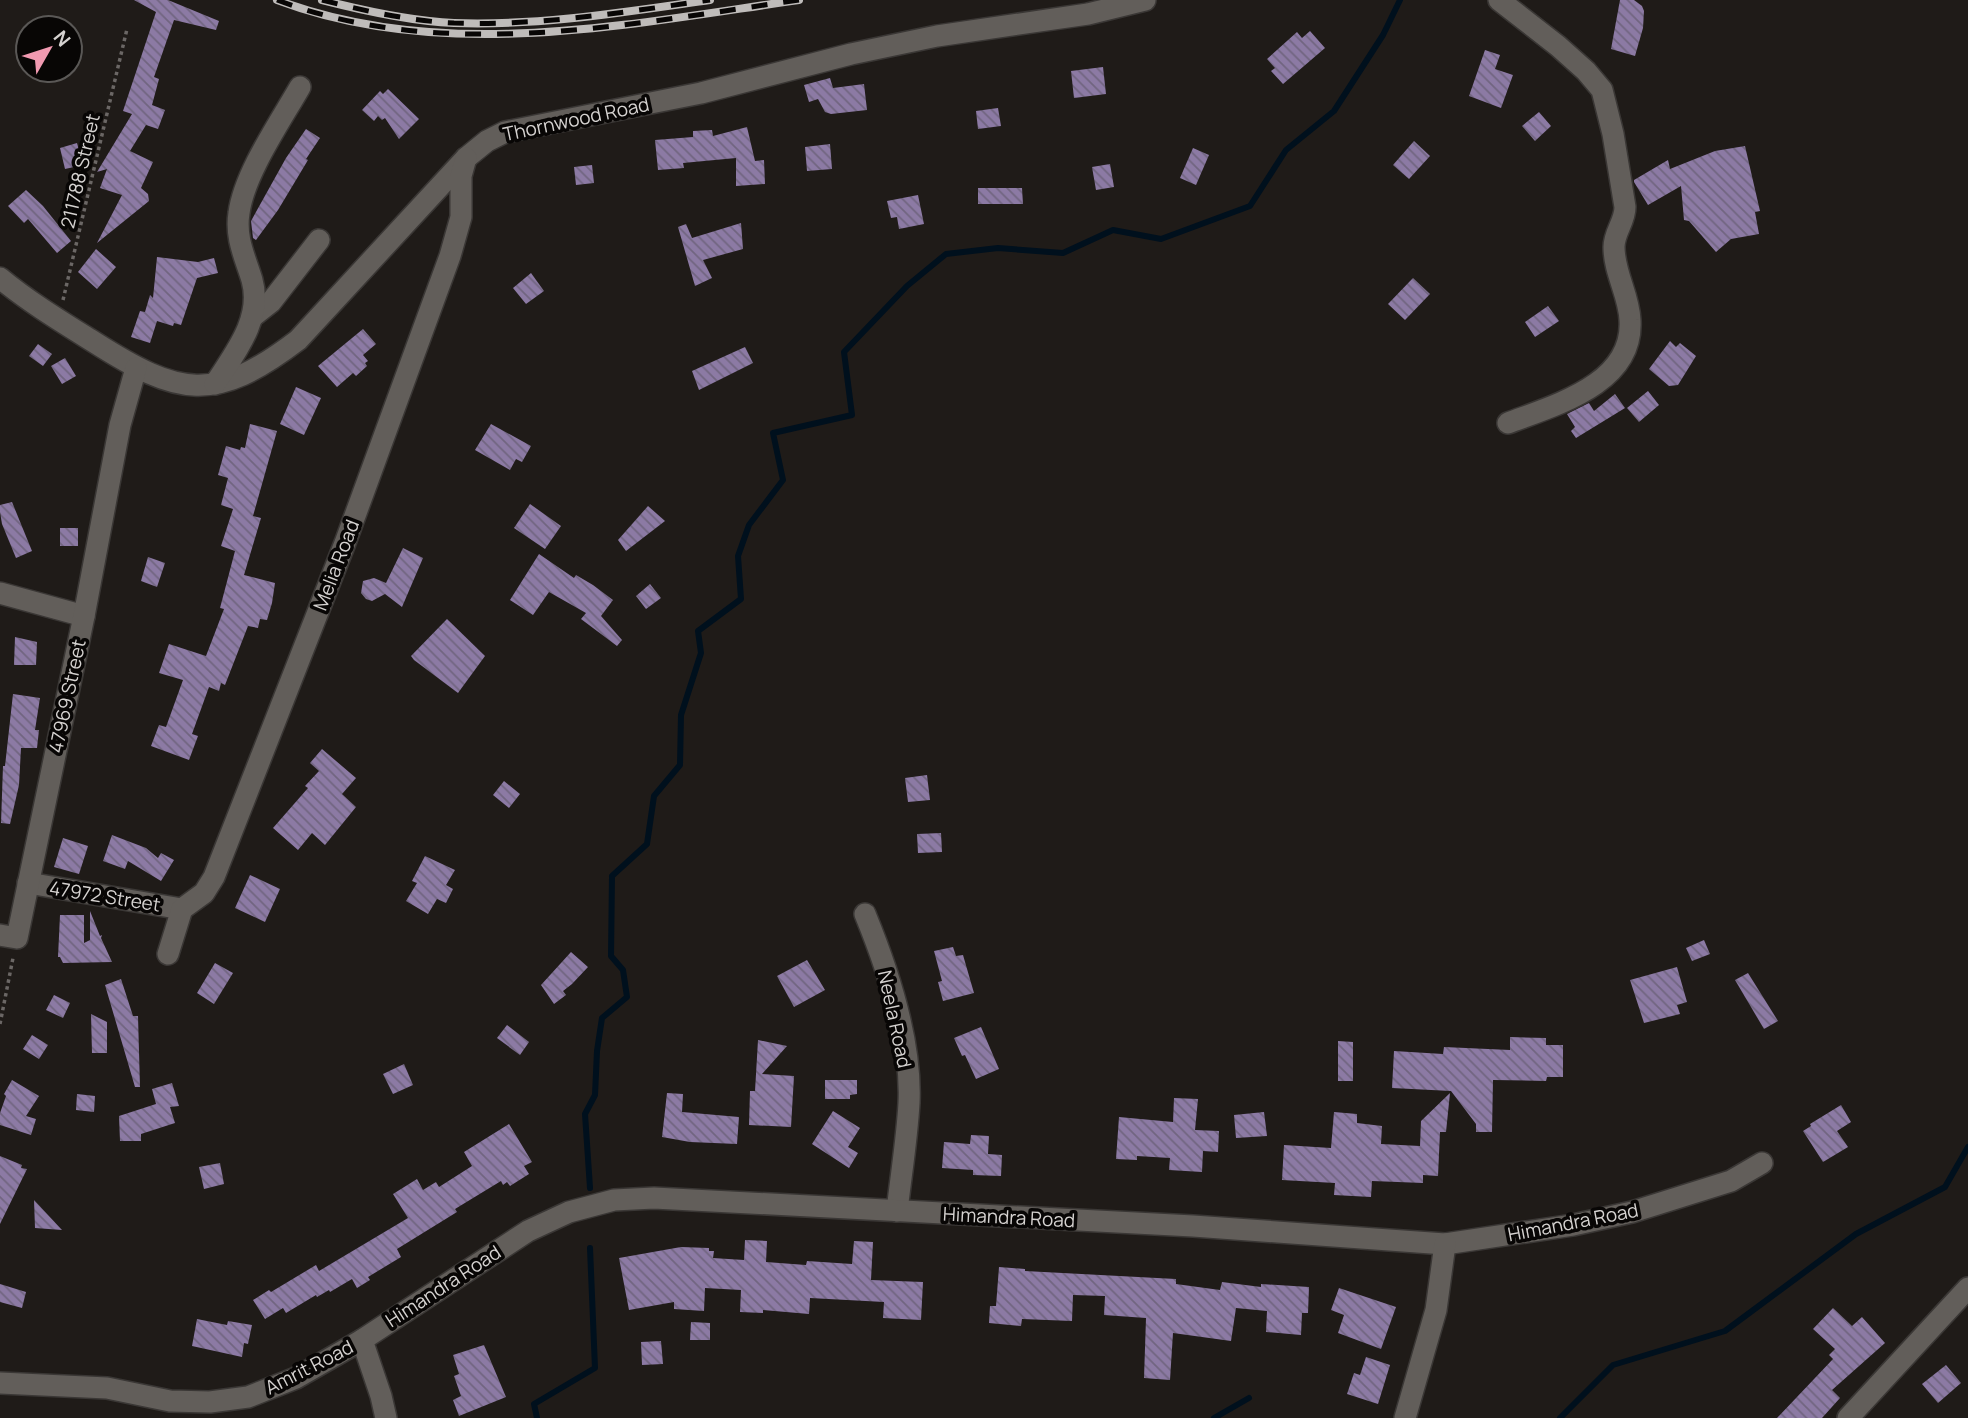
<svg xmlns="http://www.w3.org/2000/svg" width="1968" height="1418" viewBox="0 0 1968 1418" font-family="Manrope,sans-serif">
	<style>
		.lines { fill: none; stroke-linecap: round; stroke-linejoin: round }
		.stream { stroke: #00101d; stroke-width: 6 }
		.building { fill: url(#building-back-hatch) }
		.minor-casing { stroke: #3a3735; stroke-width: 24 }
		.path { stroke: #6b6765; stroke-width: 3.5; stroke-dasharray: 3.5 3.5; stroke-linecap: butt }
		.minor { stroke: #625e5a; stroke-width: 21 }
		.rail-casing { stroke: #bfbcba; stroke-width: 8 }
		.rail { stroke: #080605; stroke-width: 5; stroke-dasharray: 16; stroke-linecap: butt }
		.labels { text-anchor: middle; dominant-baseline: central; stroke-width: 7; stroke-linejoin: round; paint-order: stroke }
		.street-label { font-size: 19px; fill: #d5d2d0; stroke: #080605 }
	</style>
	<defs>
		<pattern id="building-back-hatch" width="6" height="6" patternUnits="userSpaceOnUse" patternTransform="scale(1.75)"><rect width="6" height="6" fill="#8c7aa4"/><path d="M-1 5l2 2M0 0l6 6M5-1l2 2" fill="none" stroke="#716580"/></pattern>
	</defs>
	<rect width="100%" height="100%" fill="#1f1b18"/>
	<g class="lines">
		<g class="stream">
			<path d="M590,1188L585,1114L595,1095L597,1051L602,1018L627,997L623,970L611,956L612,876L647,844L654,796L680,765L681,715L701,653L698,631L741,599L738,556L749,525L783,480L773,433L852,415L844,352L907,286L946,254L998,248L1063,253L1113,230L1161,239L1250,206L1286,150L1334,111L1383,35L1400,0"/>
			<path d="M537,1418L534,1404L595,1368L590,1248"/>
			<path d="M1214,1418L1249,1398"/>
			<path d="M1560,1418L1613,1365L1725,1331L1856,1234L1945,1187L1968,1147"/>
		</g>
	</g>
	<g class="building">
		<path d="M134,0H168L219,21L216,30L174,20L154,77L159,79L152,105L165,110L158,129L146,125L130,151L153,162L141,188L148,194L149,201L97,243L122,195L100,188L107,169L97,172L132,114L123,111L156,12Z"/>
		<path d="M1620,0H1634L1642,6L1644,11L1643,28L1635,56L1611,49Z"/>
		<path d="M1310,31L1325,48L1283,84L1271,71L1275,68L1267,59L1297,32L1302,38Z"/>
		<path d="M1485,50L1500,55L1495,69L1513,75L1501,108L1469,96Z"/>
		<path d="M1103,67L1106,94L1074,98L1071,71Z"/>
		<path d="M830,78L833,88L864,84L867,110L831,114L825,112L818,99L809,102L804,85Z"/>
		<path d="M388,89L419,119L399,139L385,118L382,120L378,116L374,121L362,110L380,91L383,94Z"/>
		<path d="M998,108L1001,126L978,129L976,111Z"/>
		<path d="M1539,112L1551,126L1535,141L1522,126Z"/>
		<path d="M747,127L755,161L764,160L765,184L736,186V158L683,163L684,168L658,170L655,140L693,137V131L712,130L713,136Z"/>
		<path d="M306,129L320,138L306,159L308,160L278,210L256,240L253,238L251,221L286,158Z"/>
		<path d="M1414,141L1430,156L1409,179L1393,165Z"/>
		<path d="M77,143L83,165L65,169L60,148Z"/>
		<path d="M830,144L832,169L807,171L805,147Z"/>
		<path d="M1745,146L1760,211L1755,212L1759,234L1731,239L1716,252L1689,221L1684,220L1681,186L1648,205L1634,182V180L1668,160L1670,169L1715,151Z"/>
		<path d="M1193,148L1209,155L1196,185L1180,178Z"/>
		<path d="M1110,164L1114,187L1096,190L1092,167Z"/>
		<path d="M592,165L594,183L576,185L574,167Z"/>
		<path d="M978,188H1022L1023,204H978Z"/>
		<path d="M26,190L43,206L71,241L57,253L28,219L24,223L8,206Z"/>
		<path d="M918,195L924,224L899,229L897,217L891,218L887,201Z"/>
		<path d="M741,223L743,249L703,260L712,278L695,286L678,227L686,224L692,238Z"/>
		<path d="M96,249L116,267L97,289L78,272Z"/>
		<path d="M157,257L198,262L214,258L218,273L197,278L181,325L174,323L173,326L157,321L150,343L131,337L140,311L145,312L150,295L153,298Z"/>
		<path d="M531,273L544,291L526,304L513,288Z"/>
		<path d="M1413,278L1430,294L1405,320L1388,304Z"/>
		<path d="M1548,306L1559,321L1535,337L1525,322Z"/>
		<path d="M363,329L376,344L363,355L368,361L365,363L367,366L356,376L353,373L337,387L318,366Z"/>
		<path d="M1670,341L1676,347L1680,343L1696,356L1678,385L1669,386L1649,369Z"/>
		<path d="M38,344L52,354L43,366L29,356Z"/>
		<path d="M745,347L753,363L699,390L692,371Z"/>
		<path d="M65,358L76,376L62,384L51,366Z"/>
		<path d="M296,387L321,398L304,435L280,424Z"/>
		<path d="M1648,391L1659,405L1639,422L1627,408Z"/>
		<path d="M1615,394L1625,408L1576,438L1571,431L1575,427L1567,414L1589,403L1594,411Z"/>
		<path d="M250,424L277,431L253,516L261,518L244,575L275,583L272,603L267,620L260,619L258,628L248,626L225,685L221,683L219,691L209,687L192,734L198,736L189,760L151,746L159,725L166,727L183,680L159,673L169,644L206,656L224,609L220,608L235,551L221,546L233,509L221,505L228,478L218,475L226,446L240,450L241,447L245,448Z"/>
		<path d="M491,424L531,446L522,462L516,459L510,470L475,450Z"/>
		<path d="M12,502L32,551L16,558L2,524L0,512V505Z"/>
		<path d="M530,504L561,526L545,549L514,528Z"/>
		<path d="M648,506L665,521L626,551L618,540Z"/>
		<rect x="60" y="528" width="18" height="18"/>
		<path d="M403,548L423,558L402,607L385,594L372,601L366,599L361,593L363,581L374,578L386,583Z"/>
		<path d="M539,554L574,578L576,575L593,585L613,600L601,616L622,640L617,646L581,619L586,613L549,592L533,615L510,600Z"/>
		<path d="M148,557L165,563L157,587L141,581Z"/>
		<path d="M650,584L661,598L646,609L636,596Z"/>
		<path d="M447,619L485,656L458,693L414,660L411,656Z"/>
		<path d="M15,637L37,642L36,665H14Z"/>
		<path d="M13,694L40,698L35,730H39L37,748H21L19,785L10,824L1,823L3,766H5Z"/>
		<path d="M322,749L356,778L342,794L356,807L325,845L312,833L298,850L273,828L308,788L305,786L319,771L310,763Z"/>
		<path d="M927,775L930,800L908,802L905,778Z"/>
		<path d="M504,781L520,794L509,808L493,795Z"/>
		<path d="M941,833L942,852L918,853L917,834Z"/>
		<path d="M112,835L146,848L158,858L161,853L174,860L161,881L128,861L125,869L103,861Z"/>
		<path d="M63,838L88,846L79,874L54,867Z"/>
		<path d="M425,856L455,870L446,885L453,889L446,903L437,899L428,914L406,901L417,883L412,881Z"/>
		<path d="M250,875L280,889L265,922L235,908Z"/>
		<path d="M90,911L100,936L102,935L101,938L112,962L63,963L60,957H58L60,915H84V943L90,940Z"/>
		<path d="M1704,940L1710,954L1692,961L1686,948Z"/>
		<path d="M953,947L956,956L963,955L974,993L943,1001L938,982L942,981L934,951Z"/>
		<path d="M571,952L588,967L572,984L563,991L566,995L554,1004L541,985Z"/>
		<path d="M807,960L825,990L794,1007L777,976Z"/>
		<path d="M215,963L233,973L214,1004L197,993Z"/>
		<path d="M1677,967L1687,1002L1677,1005L1680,1014L1644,1023L1630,980Z"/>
		<path d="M1748,973L1778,1021L1764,1029L1735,980Z"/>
		<path d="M121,979L133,1016H138L140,1087H135L105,985Z"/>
		<path d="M54,995L70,1003L63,1018L46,1010Z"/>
		<path d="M91,1014L107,1022V1053H92Z"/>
		<path d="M507,1025L529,1042L520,1055L497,1038Z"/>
		<path d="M981,1027L999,1069L976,1079L965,1055L962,1056L954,1038Z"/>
		<path d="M32,1035L48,1045L39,1059L23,1049Z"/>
		<path d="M1510,1037L1546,1038V1045H1563V1077H1547L1546,1081L1493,1080L1492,1132H1476V1124L1451,1091L1392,1088L1394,1051L1443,1054L1444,1047L1510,1050Z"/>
		<path d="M758,1040L787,1046L762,1074L794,1076L791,1127L749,1125L750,1091H755Z"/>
		<path d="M1338,1041L1353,1042V1081H1338Z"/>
		<path d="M404,1064L413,1085L393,1094L383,1074Z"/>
		<path d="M12,1080L39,1096L26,1116L36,1119L31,1135L0,1125V1113L6,1096L4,1094Z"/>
		<path d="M825,1080H857V1094L850,1095V1099H825Z"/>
		<path d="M172,1083L179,1106L170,1107L175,1123L141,1134V1141H120L119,1116L156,1104L152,1089Z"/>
		<path d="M667,1093L683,1094L682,1112L739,1117L737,1144L690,1142L662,1137Z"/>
		<path d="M1450,1093L1446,1132H1440L1438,1176L1423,1175V1183L1372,1181L1371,1197L1334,1195L1335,1183L1282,1180L1284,1145L1331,1148L1334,1112L1357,1114V1123L1382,1126L1381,1144L1420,1146L1421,1121Z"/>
		<path d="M77,1094L95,1096L94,1112L76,1110Z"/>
		<path d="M1174,1098L1198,1099L1195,1130L1219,1131L1218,1152L1203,1151L1202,1172L1169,1170L1170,1158L1137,1156V1160L1116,1159L1119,1117L1173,1122Z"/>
		<path d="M1841,1105L1851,1122L1837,1131L1848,1147L1823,1162L1803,1131L1811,1126L1810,1124Z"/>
		<path d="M833,1111L860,1128L848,1147L858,1153L849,1168L812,1144Z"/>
		<path d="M1264,1112L1267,1136L1236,1138L1234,1115Z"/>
		<path d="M509,1124L532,1162L524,1166L529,1174L510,1186L507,1182L503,1185L501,1181L455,1209L457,1212L397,1249L401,1257L368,1277L370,1280L357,1288L352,1279L330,1292L329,1290L317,1297L316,1295L286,1313L283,1308L265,1319L253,1300L269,1290L271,1292L316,1265L319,1271L408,1218L393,1194L417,1179L423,1190L436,1182L439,1187L472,1166L464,1152Z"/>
		<path d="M971,1135L989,1136L988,1154L1002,1155L1001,1176L973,1175V1170L942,1168L944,1142L970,1144Z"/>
		<path d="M0,1156L22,1165L21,1168L27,1169L0,1224Z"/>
		<path d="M220,1163L224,1184L204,1189L199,1167Z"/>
		<path d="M34,1200L62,1230L35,1228Z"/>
		<path d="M745,1240L767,1241L766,1262L806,1265L807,1261L852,1264L854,1241L873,1242L871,1280L923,1282L921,1320L883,1318L884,1302L810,1298L809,1314L763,1310V1313L740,1312L741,1290L705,1288L704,1311L674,1309V1302L629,1310L619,1258L681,1247L709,1248V1251H714L713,1258L744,1260Z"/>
		<path d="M999,1267L1025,1269V1271L1176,1279V1284L1220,1290L1222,1282L1261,1287V1284L1309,1287L1308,1313H1302L1301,1335L1266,1332L1267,1311L1236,1308L1231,1341L1173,1333L1170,1380L1144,1378L1146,1318L1104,1315L1105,1296L1073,1295L1072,1321L1022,1319L1021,1326L989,1323L990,1306H996Z"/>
		<path d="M0,1284L26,1292L22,1308L0,1302Z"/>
		<path d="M1339,1288L1396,1307L1381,1349L1338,1333L1344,1315L1331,1310Z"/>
		<path d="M1833,1308L1852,1326L1862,1317L1885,1343L1832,1390L1840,1398L1822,1418H1777L1833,1359L1829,1355L1835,1349L1813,1329Z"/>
		<path d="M197,1319L227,1325L228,1321L252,1325L248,1344L244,1343L242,1357L192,1346Z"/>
		<path d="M691,1322L710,1323V1340H690Z"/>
		<path d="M661,1341L663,1364L642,1365L641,1342Z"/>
		<path d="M484,1345L506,1397L459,1416L453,1400L461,1396L454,1376L459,1374L453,1355Z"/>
		<path d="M1366,1357L1390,1365L1378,1404L1347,1394L1354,1373L1360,1375Z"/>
		<path d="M1946,1365L1961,1383L1938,1403L1922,1384Z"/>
	</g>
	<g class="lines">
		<g class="minor-casing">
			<g id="minor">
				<path d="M1499,0L1558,46L1586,71L1602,90L1613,134L1625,207C1625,222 1614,232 1614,247C1614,273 1629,295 1630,320C1634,384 1555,405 1508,423"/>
				<path d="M0,278C29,302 62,322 94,342C179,396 214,404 298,340L466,158L487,141L505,132L701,93L851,54L937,36L1088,14L1145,0"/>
				<path d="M252,317L271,302L319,240"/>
				<path d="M215,384C234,354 263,319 252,280C245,257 235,238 239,213C244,174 280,122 300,87"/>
				<path d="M0,593L84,616"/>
				<path d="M28,883L182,909"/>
				<path d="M865,914C888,970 912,1041 909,1103C907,1139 901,1175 897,1211"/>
				<path d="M0,935L17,938L84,616L120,425L136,368"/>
				<path d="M168,954L182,909L204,893L214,877L345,543L450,256L461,217V176L466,158"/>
				<path d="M0,1383L107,1388L170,1401L210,1402L248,1397L296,1378L362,1340"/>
				<path d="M386,1418L381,1396L362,1340L528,1231L569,1212L614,1200L654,1198L1193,1226L1445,1244L1573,1225L1632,1212L1731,1181L1762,1163"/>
				<path d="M1405,1418L1436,1310L1445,1244"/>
				<path d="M1848,1418L1968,1288"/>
			</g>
		</g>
		<g class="path">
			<path d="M63,300L127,29"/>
			<path d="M0,1024L13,958"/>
		</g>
		<use href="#minor" class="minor"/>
		<g class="rail-casing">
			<g id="rail">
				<path d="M277,0C444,63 629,24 799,0"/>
				<path d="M322,0C365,11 410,21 454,23C540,26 625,12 710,0"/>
			</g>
		</g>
		<use href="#rail" class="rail"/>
	</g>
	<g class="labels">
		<g class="street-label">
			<text transform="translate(576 119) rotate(-12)">Thornwood Road</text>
			<text transform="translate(80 171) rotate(-77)">211788 Street</text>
			<text transform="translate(336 565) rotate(-69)">Melia Road</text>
			<text transform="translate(67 696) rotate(-78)">47969 Street</text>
			<text transform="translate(105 896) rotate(9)">47972 Street</text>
			<text transform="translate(895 1019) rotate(78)">Neela Road</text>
			<text transform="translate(1009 1217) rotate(3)">Himandra Road</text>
			<text transform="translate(1573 1222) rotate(-11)">Himandra Road</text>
			<text transform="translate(443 1286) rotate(-33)">Himandra Road</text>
			<text transform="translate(309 1367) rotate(-27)">Amrit Road</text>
		</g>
	</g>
	<g transform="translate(49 49) rotate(51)"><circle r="33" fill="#080605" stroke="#5a5856" stroke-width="2"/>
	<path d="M0-5L12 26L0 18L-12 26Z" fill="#f19ab1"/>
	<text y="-10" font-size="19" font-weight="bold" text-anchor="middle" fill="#d5d2d0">N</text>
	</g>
</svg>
